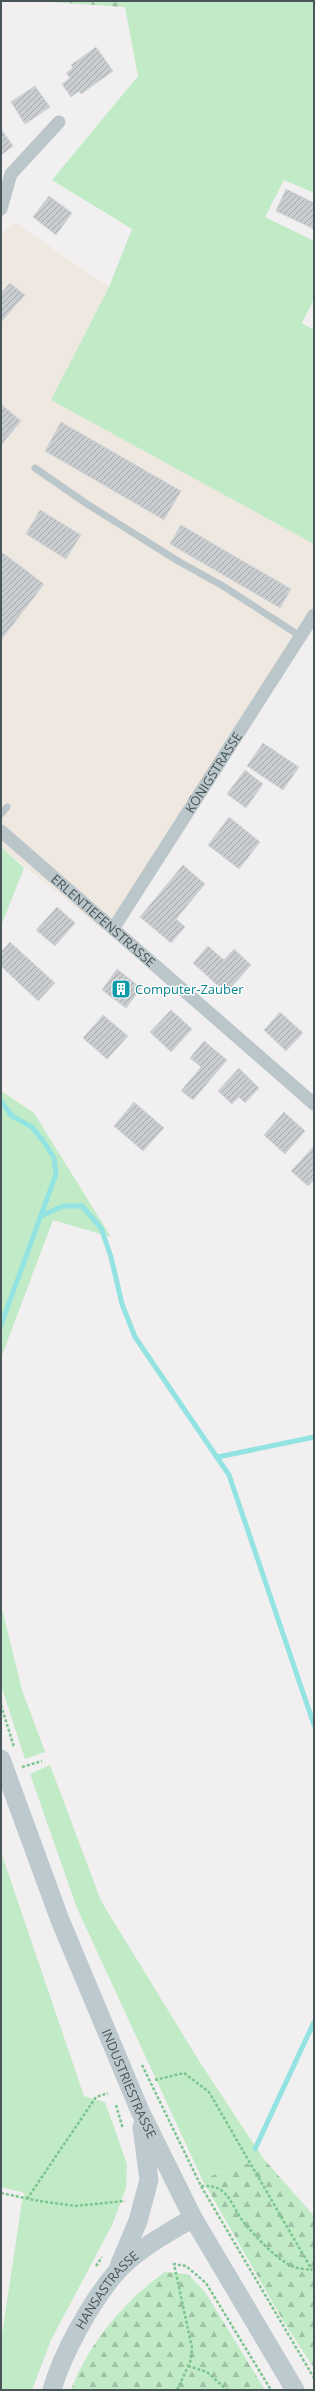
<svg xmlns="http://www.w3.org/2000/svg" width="315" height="2391" viewBox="0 0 315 2391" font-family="'Open Sans',sans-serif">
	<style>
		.commercial { fill: #efe8e0 }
		.grass { fill: #c1ebc7 }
		.forest { fill: url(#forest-firs) }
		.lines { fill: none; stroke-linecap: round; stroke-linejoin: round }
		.stream { stroke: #92e3e1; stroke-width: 5 }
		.building { fill: url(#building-hatch); stroke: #d3d6d9 }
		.path { stroke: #7cc590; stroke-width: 2.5; stroke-dasharray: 3 2; stroke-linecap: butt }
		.lane { stroke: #bbc6ca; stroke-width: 7 }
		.street { stroke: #bbc6ca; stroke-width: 13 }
		.secondary { stroke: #bcc9cf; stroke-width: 19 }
		.labels { text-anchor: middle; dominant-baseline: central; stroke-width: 3; stroke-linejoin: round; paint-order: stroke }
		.street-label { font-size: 13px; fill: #48565a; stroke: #fff }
		.culture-label { font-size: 13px; fill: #0d838f; stroke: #fff; text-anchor: start }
	</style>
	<defs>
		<pattern id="forest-firs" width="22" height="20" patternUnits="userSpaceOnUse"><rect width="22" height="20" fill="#c1ebc7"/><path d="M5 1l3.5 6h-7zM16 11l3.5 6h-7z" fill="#9fc1a5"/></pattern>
		<pattern id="building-hatch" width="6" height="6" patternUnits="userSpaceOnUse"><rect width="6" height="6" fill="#c9cdd0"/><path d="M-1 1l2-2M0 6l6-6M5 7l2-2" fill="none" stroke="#a5a9ac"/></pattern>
	</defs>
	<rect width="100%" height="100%" fill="#f1efef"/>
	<path class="commercial" d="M14,222L109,287L51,400L314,544V604L279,663L104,931L1,847V234Z"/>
	<g class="grass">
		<path d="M118,1H314V188L312,192L284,180L265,217L314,241V299L302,323L314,330V544L51,400L109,287L132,229L52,180L138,76L125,7Z"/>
		<path d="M1,847L24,868L1,926Z"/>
		<path d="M1,1091L34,1113L111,1237L53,1220L1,1358Z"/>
		<path d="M1,1605L22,1690L45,1752L25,1759L1,1685Z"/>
		<path d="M50,1765L101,1901L201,2064L263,2158L202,2179L77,1908L30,1774Z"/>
		<path d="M1,1852L84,2096L105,2102L127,2164L126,2188L112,2225L51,2340L32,2390H1V2341L22,2201L25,2193L1,2187Z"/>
	</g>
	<g class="forest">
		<path d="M33,1H118L125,7Z"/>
		<path d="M263,2158L314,2216V2368L285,2324L202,2179Z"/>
		<path d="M165,2272L188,2274L205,2292L265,2390H71C88,2344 125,2300 165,2272Z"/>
	</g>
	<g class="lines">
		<g class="stream">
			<path d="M1,1101L12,1116L32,1127L44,1142L54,1158L56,1174L1,1325"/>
			<path d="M41,1216L63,1206H82L101,1228L111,1257L122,1304L135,1337L229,1475L314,1725"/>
			<path d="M218,1457L314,1437"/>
			<path d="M255,2149L314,2022"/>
		</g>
	</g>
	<g class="building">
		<path d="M96,47L113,71L81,94L79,91L71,97L62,84L70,78L66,73L73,68L71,65Z"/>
		<path d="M35,86L50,107L25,124L11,102Z"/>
		<path d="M1,129L13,146L1,155Z"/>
		<path d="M286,189L314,203V229L276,211Z"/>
		<path d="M49,196L72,213L56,235L33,217Z"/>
		<path d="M10,283L25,295L1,322V293Z"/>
		<path d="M1,404L21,421L1,445Z"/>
		<path d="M61,422L181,491L164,520L45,451Z"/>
		<path d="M40,510L81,535L66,559L26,534Z"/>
		<path d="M181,525L291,589L280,608L170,544Z"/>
		<path d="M3,553L44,584L1,640V555Z"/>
		<path d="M263,743L299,767L283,790L247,766Z"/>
		<path d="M245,770L263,784L246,808L227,794Z"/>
		<path d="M229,817L260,842L239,869L208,845Z"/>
		<path d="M183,865L205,884L176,919L185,927L171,943L140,917Z"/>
		<path d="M57,907L75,923L55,946L36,930Z"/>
		<path d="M10,942L55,983L38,1001L1,966V952Z"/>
		<path d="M208,946L224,960L234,949L251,965L226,993L193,963Z"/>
		<path d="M117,969L141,988L126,1008L102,990Z"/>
		<path d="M171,1010L192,1029L171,1052L150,1032Z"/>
		<path d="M280,1012L303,1033L286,1051L264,1030Z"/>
		<path d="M103,1015L128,1036L107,1059L83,1038Z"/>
		<path d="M204,1041L227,1060L193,1100L181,1091L201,1067L190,1058Z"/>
		<path d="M239,1068L259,1088L245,1103L239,1097L232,1104L218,1091Z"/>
		<path d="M134,1102L164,1128L143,1151L114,1126Z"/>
		<path d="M284,1112L305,1131L285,1154L264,1135Z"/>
		<path d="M314,1146V1180L308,1186L291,1171Z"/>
	</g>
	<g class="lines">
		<g class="path">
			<path d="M1,1705L14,1747"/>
			<path d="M22,1767L42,1761"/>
			<path d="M142,2065L201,2186L314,2378"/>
			<path d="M155,2080L184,2073L209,2092L312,2270"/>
			<path d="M116,2105L123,2129"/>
			<path d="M201,2186C231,2184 230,2207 246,2225C258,2239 277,2260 294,2267C300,2269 307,2269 312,2270"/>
			<path d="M1,2193L39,2201L76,2206L125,2201"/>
			<path d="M27,2199L96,2097L108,2093"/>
			<path d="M96,2266L102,2257"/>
			<path d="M188,2366L207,2372L227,2390"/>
			<path d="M177,2390L191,2360L192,2348L174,2264L186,2266L206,2283L271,2390"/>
		</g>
		<g class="lane">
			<path d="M35,468L87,504L178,561L223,586L300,636"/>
			<path d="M1,814L7,807"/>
		</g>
		<g class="street">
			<path d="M1,209L11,174L59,122"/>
			<path id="s1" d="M1,831L314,1104"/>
			<path id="s2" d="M113,929L314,615"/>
		</g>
		<g class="secondary">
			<path id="s3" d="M1,1759L60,1920L140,2111L193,2218L295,2390"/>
			<path d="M119,2266L138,2221L149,2180L142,2127"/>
			<path id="s4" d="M52,2390C62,2354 90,2304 114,2275C135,2250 166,2234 193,2218"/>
		</g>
	</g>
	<defs>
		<g id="building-square" transform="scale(1)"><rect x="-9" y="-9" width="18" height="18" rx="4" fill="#0f9aa8" stroke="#fff"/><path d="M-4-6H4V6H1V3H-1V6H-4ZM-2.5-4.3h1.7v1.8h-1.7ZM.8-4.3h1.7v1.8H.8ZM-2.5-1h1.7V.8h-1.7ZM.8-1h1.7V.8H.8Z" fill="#fff"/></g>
	</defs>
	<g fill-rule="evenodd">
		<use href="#building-square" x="121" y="989"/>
	</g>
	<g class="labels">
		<g class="street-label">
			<text stroke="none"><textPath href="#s2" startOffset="186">KÖNIGSTRASSE</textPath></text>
			<text stroke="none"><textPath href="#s1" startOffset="136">ERLENTIEFENSTRASSE</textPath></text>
			<text stroke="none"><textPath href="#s3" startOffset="349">INDUSTRIESTRASSE</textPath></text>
			<text stroke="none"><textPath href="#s4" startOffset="115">HANSASTRASSE</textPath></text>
		</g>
		<g class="culture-label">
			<text x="135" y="989">Computer-Zauber</text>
		</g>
	</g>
	<rect width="315" height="2391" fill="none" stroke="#48565a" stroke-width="4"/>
</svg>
